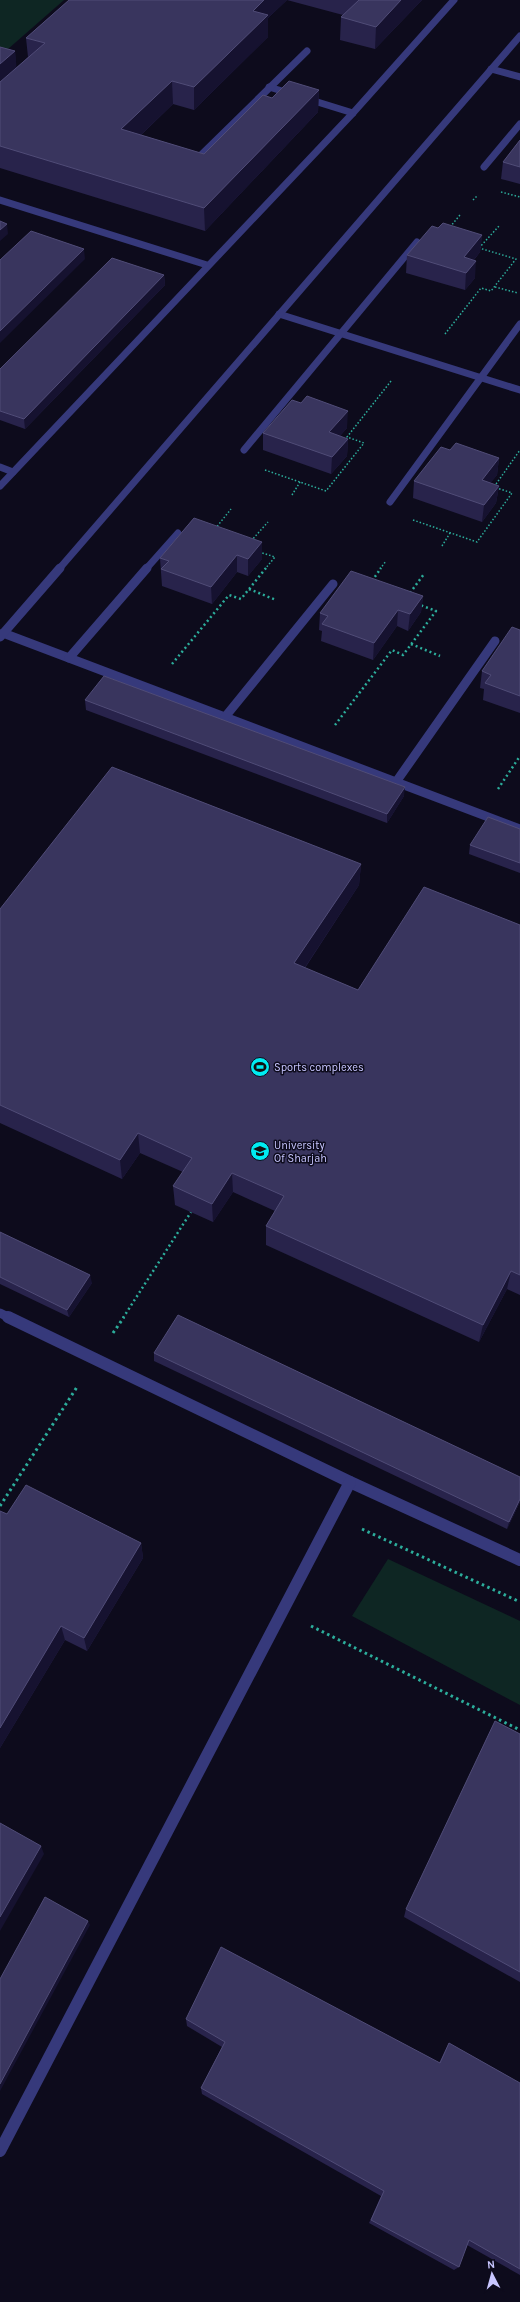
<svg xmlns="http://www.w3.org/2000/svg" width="520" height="2302" viewBox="0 0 520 2302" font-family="Karla,sans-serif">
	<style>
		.green { fill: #0e2623 }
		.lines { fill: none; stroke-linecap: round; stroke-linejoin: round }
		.path-far2 { stroke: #2cad9b; stroke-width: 1.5; stroke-dasharray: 1.5 2; stroke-linecap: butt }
		.path-far1 { stroke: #2cad9b; stroke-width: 2.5; stroke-dasharray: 2 3; stroke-linecap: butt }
		.path { stroke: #2cad9b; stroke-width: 3; stroke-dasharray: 2.5 3.5; stroke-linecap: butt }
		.lane-far2 { stroke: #36397b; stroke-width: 7 }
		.lane-far1 { stroke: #36397b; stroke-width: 9 }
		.lane { stroke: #36397b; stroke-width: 12 }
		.street-far1 { stroke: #36397b; stroke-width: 7 }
		.street { stroke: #36397b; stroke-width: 9 }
		.wall { fill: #28234b }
		.shaded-wall { fill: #161230 }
		.building { fill: #39355e; stroke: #504c77 }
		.labels { text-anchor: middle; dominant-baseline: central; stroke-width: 3; stroke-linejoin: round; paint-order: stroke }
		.poi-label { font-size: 11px; fill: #c8c6ff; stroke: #0d0b1c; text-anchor: start }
	</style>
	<rect width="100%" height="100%" fill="#0d0b1c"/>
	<g class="green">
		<path d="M0,0H64L0,56Z"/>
		<path d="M388,1559L520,1621V1705L352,1616Z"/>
	</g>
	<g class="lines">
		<g class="path-far2">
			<path d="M501,192L520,197"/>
			<path d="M473,200L478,195"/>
			<path d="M450,227L460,215"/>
			<path d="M479,248L499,226"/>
			<path d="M495,287L518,293"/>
			<path d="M445,334L481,288L491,291L516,259L479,248"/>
			<path d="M265,470L326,491L364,443L347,437L391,381"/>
			<path d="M292,495L300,482"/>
			<path d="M413,520L477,542L512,493L494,487L520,450"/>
			<path d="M215,529L231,509"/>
			<path d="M251,541L268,522"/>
			<path d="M442,546L450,533"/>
			<path d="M259,552L275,557L265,569"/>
			<path d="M380,569L386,561"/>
		</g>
		<g class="path-far1">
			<path d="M372,581L381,568"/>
			<path d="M249,589L276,600"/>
			<path d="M410,593L424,574"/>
			<path d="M411,644L440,656"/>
			<path d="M172,664L229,595L241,599L266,568"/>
			<path d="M335,725L392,650L403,655L436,611L420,605"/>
			<path d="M498,789L520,756"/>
			<path d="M123,1318L191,1212"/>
		</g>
		<g class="path">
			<path d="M113,1333L124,1317"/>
			<path d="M0,1506L77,1387"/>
			<path d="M362,1529L520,1602"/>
			<path d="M311,1626L520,1730"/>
		</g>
		<g class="lane-far2">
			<path d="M269,87L353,113"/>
			<path d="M201,155L307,51"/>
			<path d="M0,200L207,265"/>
			<path d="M0,467L13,472"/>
		</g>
		<path class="lane-far1" d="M0,1313L10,1318"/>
		<g class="lane">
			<path d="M8,1317L350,1482L520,1560"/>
			<path d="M0,2151L350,1482"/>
		</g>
		<g class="street-far1">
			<path d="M491,69L520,77"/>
			<path d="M484,167L520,124"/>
			<path d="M279,314L520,390"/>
			<path d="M244,450L417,242"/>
			<path d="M0,486L353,113L454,0"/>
			<path d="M390,502L520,324"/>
			<path d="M59,569L520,36"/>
			<path d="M146,569L178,533"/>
		</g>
		<g class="street">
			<path d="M3,633L520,829"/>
			<path d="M0,637L60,568"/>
			<path d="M69,658L147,568"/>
			<path d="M225,717L333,584"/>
			<path d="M396,782L495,641"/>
		</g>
	</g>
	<g class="wall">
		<path d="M69,0H422L375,49L340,40L341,17L343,15L287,0L268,18V37L194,110L173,104L141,135L204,154L272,98L319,90L318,112L205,231L0,168V47L15,51L16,68L28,57L26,38Z"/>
		<path d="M520,140V184L501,179L503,162Z"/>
		<path d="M438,228L482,235L480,252L474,260L475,278L465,290L406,273L407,255Z"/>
		<path d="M164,275L165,285L25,429L0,420V369Z"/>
		<path d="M347,428L340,436L348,439L347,456L331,474L263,450V433Z"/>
		<path d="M450,450L499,458L497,475L490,483L499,486L496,503L482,522L413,498L414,481Z"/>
		<path d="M194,518L262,559L248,576L237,572L212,604L162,586L160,558Z"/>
		<path d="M423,596L421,612L408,631L397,626L373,660L321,641L322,631L319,630L320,613Z"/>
		<path d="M520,630V713L483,700L484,689L480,688L482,671Z"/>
		<path d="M85,700L404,796L387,823L86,710Z"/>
		<path d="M520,829V873L469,854L470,845Z"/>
		<path d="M361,864L359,885L305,968L358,990L520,925V1295L507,1289L479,1342L266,1245V1226L275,1211L233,1192L213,1222L175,1205L173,1186L183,1172L140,1153L122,1179L0,1123V909Z"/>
		<path d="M0,1232L92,1283L69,1317L0,1284Z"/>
		<path d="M154,1353L520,1477V1502L507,1529L154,1361Z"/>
		<path d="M0,1511L7,1514L141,1543L143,1558L87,1651L65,1640L0,1748Z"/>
		<path d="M520,1734V1982L404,1917L406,1909Z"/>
		<path d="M186,2019L439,2063L449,2043L520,2105V2275L467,2245L459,2267L454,2270L369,2223L381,2196L202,2094L201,2088L222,2047L187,2026Z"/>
	</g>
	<g class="shaded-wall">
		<path d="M264,0H287L268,18V37L194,110V87L253,11Z"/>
		<path d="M401,0H422L375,49L376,27Z"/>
		<path d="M15,51L17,72L0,87V64Z"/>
		<path d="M172,81L173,104L123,152L121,129Z"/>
		<path d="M319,90L318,112L205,231L204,208Z"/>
		<path d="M7,224L8,234L0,241V230Z"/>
		<path d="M482,235L480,252L464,272V257Z"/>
		<path d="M84,249L85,259L0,343V331Z"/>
		<path d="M476,261L475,278L465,290L466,273Z"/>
		<path d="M164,275L165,285L25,429L24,419Z"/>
		<path d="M348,411L347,428L328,449L329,432Z"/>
		<path d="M348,439L347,456L331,474L332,457Z"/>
		<path d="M499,458L497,475L480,497L482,480Z"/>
		<path d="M499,486L496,503L482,522L484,505Z"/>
		<path d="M262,542V559L248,576V559Z"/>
		<path d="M237,555V572L212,604L211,587Z"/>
		<path d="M423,596L421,612L408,631L410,614Z"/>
		<path d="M398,610L397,626L373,660L374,643Z"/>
		<path d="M405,787L404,796L387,823V814Z"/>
		<path d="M361,864L359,885L294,984V963Z"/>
		<path d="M138,1133L140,1153L122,1179L120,1160Z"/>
		<path d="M232,1173L233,1192L213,1222L212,1204Z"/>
		<path d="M511,1271L507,1289L479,1342L483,1325Z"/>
		<path d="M90,1275L92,1283L69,1317L67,1310Z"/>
		<path d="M520,1499V1502L507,1529L509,1522Z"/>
		<path d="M141,1543L143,1558L87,1651L84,1638Z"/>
		<path d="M61,1626L65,1640L0,1748V1728Z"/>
		<path d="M41,1846L44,1854L0,1931V1917Z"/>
		<path d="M88,1921L90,1925L0,2091V2084Z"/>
	</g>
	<g class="building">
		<path d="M69,0H264L253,11L268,15L194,87L172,81L121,129L204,154L263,95L272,98L289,81L319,90L204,208L0,146V82L45,43L26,38Z"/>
		<path d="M359,0H401L376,27L341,17Z"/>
		<path d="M0,47L15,51L0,64Z"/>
		<path d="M520,140V167L503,162Z"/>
		<path d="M0,221L7,224L0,230Z"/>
		<path d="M443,223L482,235L464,257L476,261L466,273L407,255L432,226L438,228Z"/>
		<path d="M31,231L84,249L0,331V260Z"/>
		<path d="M112,258L164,275L24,419L0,411V369Z"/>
		<path d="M307,396L348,411L329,432L348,439L332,457L263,433L292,400L301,403Z"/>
		<path d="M456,443L499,458L482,480L499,486L484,505L414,481L441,447L450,450Z"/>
		<path d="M194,518L262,542L248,559L237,555L211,587L161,569L169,561L160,558Z"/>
		<path d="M351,571L423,596L410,614L398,610L374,643L322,624L328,616L320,613Z"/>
		<path d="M512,627L520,630V696L485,683L491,675L482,671Z"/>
		<path d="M104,676L405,787L387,814L85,700Z"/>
		<path d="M112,767L361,864L294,963L358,990L424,887L520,925V1275L511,1271L483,1325L266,1226L284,1196L232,1173L212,1204L173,1186L192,1158L138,1133L120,1160L0,1105V909Z"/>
		<path d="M488,817L520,829V863L470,845Z"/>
		<path d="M0,1232L90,1275L67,1310L0,1277Z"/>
		<path d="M178,1315L520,1477V1499L509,1522L154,1353Z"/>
		<path d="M26,1485L141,1543L84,1638L61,1626L0,1728V1511L7,1514Z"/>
		<path d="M495,1721L520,1734V1972L406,1909Z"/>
		<path d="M0,1823L41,1846L0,1917Z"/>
		<path d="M45,1897L88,1921L0,2084V1979Z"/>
		<path d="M221,1947L440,2063L449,2043L520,2083V2269L469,2240L459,2267L371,2220L384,2191L201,2088L225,2042L186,2019Z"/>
	</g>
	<defs>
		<g id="stadium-disc" transform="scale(1)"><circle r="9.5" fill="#00ecf1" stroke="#0d0b1c"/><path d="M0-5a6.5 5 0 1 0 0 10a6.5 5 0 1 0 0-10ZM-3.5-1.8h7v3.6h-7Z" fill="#111"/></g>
		<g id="university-disc" transform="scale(1)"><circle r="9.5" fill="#00ecf1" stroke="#0d0b1c"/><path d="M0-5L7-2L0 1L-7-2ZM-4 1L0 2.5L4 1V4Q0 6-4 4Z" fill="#111"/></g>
	</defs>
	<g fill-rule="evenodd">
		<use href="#stadium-disc" x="260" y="1067"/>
		<use href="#university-disc" x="260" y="1151"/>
	</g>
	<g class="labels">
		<g class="poi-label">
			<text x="274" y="1067">Sports complexes</text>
			<text x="274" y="1145">University<tspan x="274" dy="13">Of Sharjah</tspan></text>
		</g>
	</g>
	<g transform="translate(492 2274) rotate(354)" stroke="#0d0b1c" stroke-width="3" paint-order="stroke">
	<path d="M0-3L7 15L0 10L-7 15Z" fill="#c8c6ff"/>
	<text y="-6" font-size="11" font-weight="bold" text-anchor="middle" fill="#c8c6ff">N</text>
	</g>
</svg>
